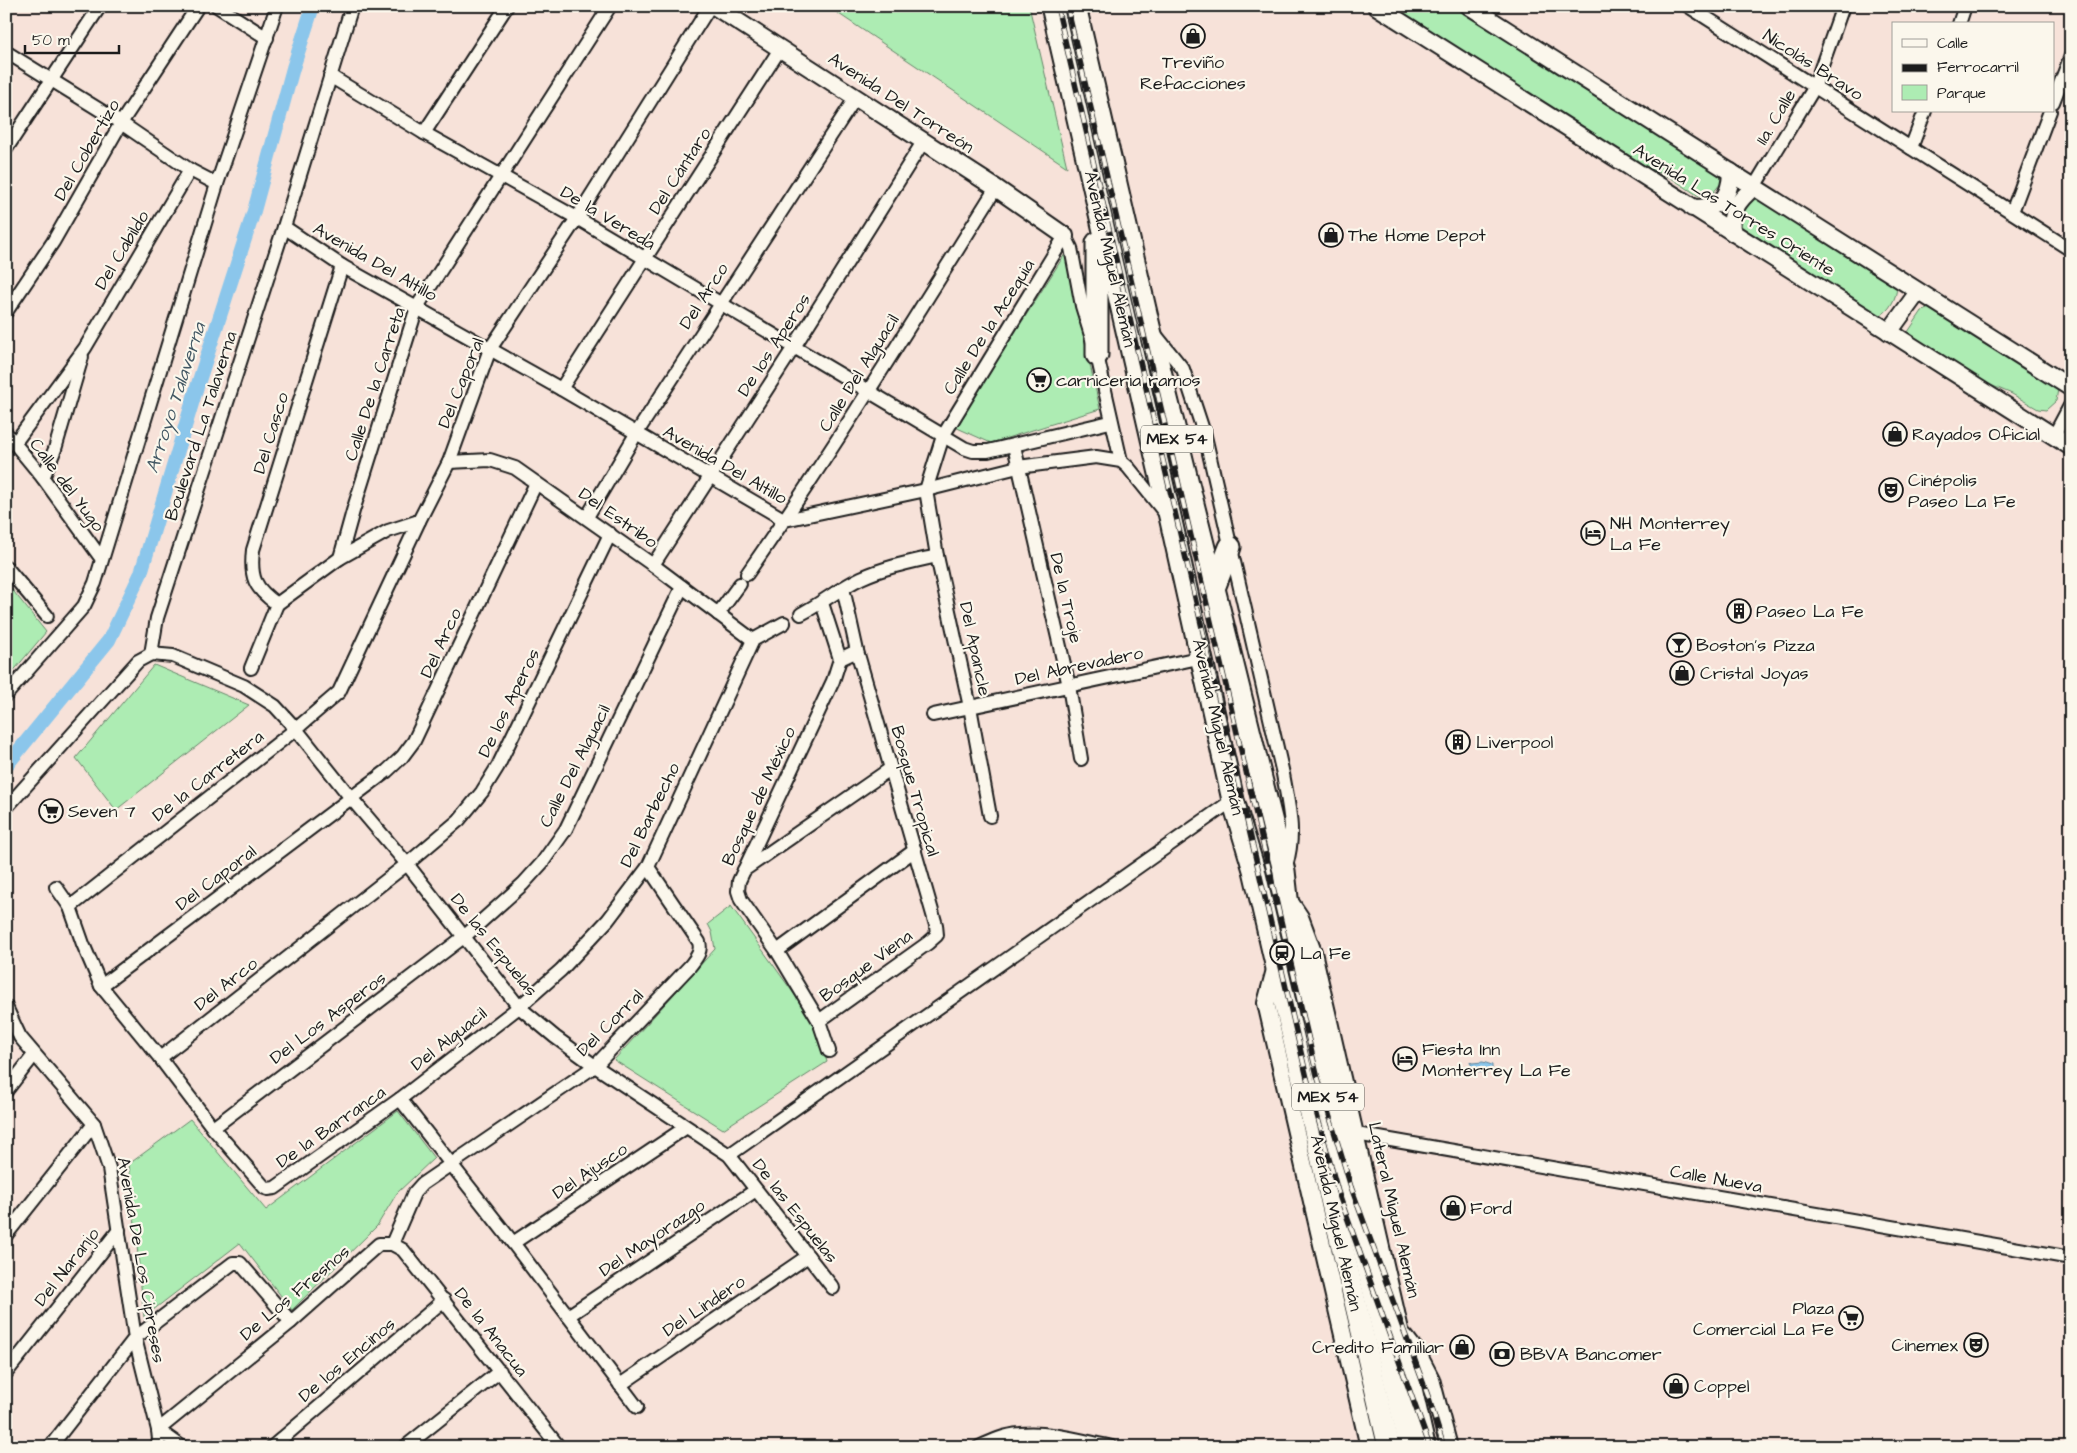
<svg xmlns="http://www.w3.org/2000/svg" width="2077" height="1453" viewBox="0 0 2077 1453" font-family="'Architects Daughter',sans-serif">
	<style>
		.green { fill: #adecb3; stroke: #648468 }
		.water { fill: #8bc6eb; stroke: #5f8298 }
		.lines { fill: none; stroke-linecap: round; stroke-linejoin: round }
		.canal { stroke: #8bc6eb; stroke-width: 14 }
		.minor-casing { stroke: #1c1c1c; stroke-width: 16 }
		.tertiary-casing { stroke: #1c1c1c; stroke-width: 20 }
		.trunk-casing { stroke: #1c1c1c; stroke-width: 25 }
		.minor { stroke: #fbf7ec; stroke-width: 12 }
		.tertiary { stroke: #fbf7ec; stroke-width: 16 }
		.trunk { stroke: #fbf7ec; stroke-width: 21 }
		.rail-casing { stroke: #1c1c1c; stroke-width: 5.5 }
		.rail { stroke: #fbf7ec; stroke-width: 4; stroke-dasharray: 11; stroke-linecap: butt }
		.labels { text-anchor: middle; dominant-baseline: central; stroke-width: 4.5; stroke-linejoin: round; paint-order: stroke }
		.shield { fill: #fbf7ec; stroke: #5f5e5a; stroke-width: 1 }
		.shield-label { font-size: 16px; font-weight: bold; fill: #1c1c1c }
		.poi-label { font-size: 18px; fill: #1c1c1c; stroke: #fbf7ec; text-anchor: start }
		.street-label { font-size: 18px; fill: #1c1c1c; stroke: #fbf7ec }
		.water-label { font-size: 19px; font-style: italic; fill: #435864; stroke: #fbf7ec }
	</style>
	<rect width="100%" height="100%" fill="#f7e2d9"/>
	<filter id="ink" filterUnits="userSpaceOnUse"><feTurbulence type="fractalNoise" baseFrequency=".02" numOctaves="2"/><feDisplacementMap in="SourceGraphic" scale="10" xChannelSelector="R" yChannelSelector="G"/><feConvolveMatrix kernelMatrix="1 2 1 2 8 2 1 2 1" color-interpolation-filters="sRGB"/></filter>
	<g filter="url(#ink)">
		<g class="green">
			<path d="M827,6H1029L1067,167Z"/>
			<path d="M1388,6H1456L1718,173L1721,178V183L1712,194L1706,197L1697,195L1671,178L1625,157Z"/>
			<path d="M1749,198L1759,199L1897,286C1897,297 1889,313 1878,316L1739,229L1733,221Z"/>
			<path d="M1065,254L1100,409L991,443L955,427Z"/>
			<path d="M1930,308L1937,311L2058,389L2056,401L2046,410L2038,409L2012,394L1974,378L1909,337L1908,332L1922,311Z"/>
			<path d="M6,582L46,632L6,680Z"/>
			<path d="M154,665L249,705L116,810L76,758Z"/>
			<path d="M731,906L817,1026L827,1062L723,1129L614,1060L715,949L712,932L708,924Z"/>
			<path d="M398,1111L434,1158L397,1193L377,1226L292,1310L240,1243L144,1317L129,1164L190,1119L266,1210Z"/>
		</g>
		<path class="water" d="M1470,1061L1472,1063L1483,1062L1492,1065V1072L1490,1070L1487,1073L1478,1072L1472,1068Z"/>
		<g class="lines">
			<path class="canal" d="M6,766L109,640L141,573L197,387L254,211L293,68L313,6"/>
			<g class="minor-casing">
				<g id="minor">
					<path d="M217,6L267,38"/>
					<path d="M1688,6L2071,250"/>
					<path d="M1959,24L1965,6"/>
					<path d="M6,52L121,123L190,170L217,184"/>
					<path d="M330,76L424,133L577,218L964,448L973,451H988L1110,422"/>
					<path d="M2053,102L2071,56"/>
					<path d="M424,133L507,6"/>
					<path d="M1911,148L1925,111"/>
					<path d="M6,149L100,6"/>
					<path d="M1754,187L1814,88L1843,6"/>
					<path d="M2012,212L2050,111"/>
					<path d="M284,227L342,266L561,389L785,520L926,490L1018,467L1096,457L1121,461L1128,467L1165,513"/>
					<path d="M1065,236L1071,248L1082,306L1097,355L1121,461"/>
					<path d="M6,312L53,242L121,123L198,6"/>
					<path d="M1154,333L1183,369L1205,436L1283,774C1289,808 1296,832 1286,866"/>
					<path d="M561,389L780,49"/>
					<path d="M6,433L43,478L101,558"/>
					<path d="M2054,436L2071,404"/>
					<path d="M14,444L85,348L190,170"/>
					<path d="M1014,446L1069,686L1081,759"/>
					<path d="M449,462L490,460L515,468L653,565L753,640"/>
					<path d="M43,478L55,449L82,357"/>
					<path d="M587,517L636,434L856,97"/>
					<path d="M340,558L353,511L417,307L610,6"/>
					<path d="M653,565L794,347L923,142"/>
					<path d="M6,567L47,616"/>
					<path d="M747,574C835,448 915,317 996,188"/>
					<path d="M843,588L857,651"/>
					<path d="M822,603L840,659"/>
					<path d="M277,604C254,588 250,577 253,550L342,266"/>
					<path d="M277,604L340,558L388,531L419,521"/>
					<path d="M718,614L740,584"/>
					<path d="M801,614C822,603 840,588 861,578C885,567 911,562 937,556"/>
					<path d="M151,654L173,656L244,686L275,706L296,729L351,798L407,864L519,1007L555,1037L595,1066L729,1155L833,1288"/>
					<path d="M151,654L157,618L284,227L352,6"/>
					<path d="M251,668L277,604"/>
					<path d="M6,695L84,606L95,583L217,184L277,6"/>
					<path d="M933,715L1203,657"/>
					<path d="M6,808L138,661L151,654"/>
					<path d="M990,816L970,707L937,556L926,490L943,436L1065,236"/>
					<path d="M744,870L890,769"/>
					<path d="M56,887L70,907L83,944L101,986L160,1058L213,1128L265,1188L268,1189L275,1188L400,1099L519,1007L561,970L608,920L648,867L753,640L784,623"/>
					<path d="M70,907L296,729L339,692L419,521L449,462L490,349L577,218L710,6"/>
					<path d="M777,951L915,850"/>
					<path d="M101,986L387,771L402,757L414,741L536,483"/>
					<path d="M6,1007L20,1037L94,1124L109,1168L135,1338L158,1430L182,1447"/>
					<path d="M819,1021L928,943L937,935L936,925L857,651L840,659"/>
					<path d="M829,1051L819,1021L777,951L741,900L738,891L739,881L833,681L840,659"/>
					<path d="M160,1058L407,864L459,820L482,792L498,766L610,534"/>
					<path d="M6,1091L34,1055"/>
					<path d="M400,1099L513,1243L637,1407"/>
					<path d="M213,1128L465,936L523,884L542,863L566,829L682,587"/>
					<path d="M1356,1134L2071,1258"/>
					<path d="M729,1155L1233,800"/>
					<path d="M6,1235L94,1124"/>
					<path d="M513,1243L685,1128"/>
					<path d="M392,1244L403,1250L559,1447"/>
					<path d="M568,1316L756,1190"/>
					<path d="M6,1373L119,1230"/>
					<path d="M620,1385L808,1256"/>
					<path d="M50,1447L135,1338L233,1263H240L291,1322"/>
					<path d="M157,1447L159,1440L158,1430L291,1322L379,1244H392L414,1193L422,1184L595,1066L690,966C696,958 702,952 699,942L648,867"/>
					<path d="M272,1447L444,1300"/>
					<path d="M405,1447L500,1371"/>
					<path d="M979,1447C992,1441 1005,1435 1020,1434C1050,1431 1082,1441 1112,1447"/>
				</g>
			</g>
			<g class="tertiary-casing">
				<g id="tertiary">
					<path d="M714,6L996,188L1065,236"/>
					<path d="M1376,6L2071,447"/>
					<path d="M1469,6L2071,388"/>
					<path d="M1692,208C1719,208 1730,200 1731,172"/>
					<path d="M1733,233C1727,213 1740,199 1754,187"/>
					<path d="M1889,332L1918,292"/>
					<path d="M1292,905L1300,917L1313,952L1427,1447"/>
					<path d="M1276,966L1266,1003L1369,1447"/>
					<path d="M1405,1337L1418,1354L1431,1379L1449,1447"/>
				</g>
			</g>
			<g class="trunk-casing">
				<g id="trunk">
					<path d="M1052,6L1171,521L1233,800L1254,870L1389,1447"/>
					<path d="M1075,6L1149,326L1284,871L1287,898L1326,1087L1410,1447"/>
					<path d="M1097,355V243"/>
					<path d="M1213,591L1230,547"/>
				</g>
			</g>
			<use href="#minor" class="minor"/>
			<use href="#tertiary" class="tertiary"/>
			<use href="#trunk" class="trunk"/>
			<g class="rail-casing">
				<g id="rail">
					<path d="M1057,6L1307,1078L1338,1192L1430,1447"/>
					<path d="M1067,6L1317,1075L1351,1187L1428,1396L1444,1447"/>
				</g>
			</g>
			<use href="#rail" class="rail"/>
		</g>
	</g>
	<defs>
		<g id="shop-ring" transform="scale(1.25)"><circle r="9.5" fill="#fbf7ec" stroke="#1c1c1c" stroke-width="1.5"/><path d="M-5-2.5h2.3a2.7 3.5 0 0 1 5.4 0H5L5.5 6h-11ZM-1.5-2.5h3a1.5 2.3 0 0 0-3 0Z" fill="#1c1c1c"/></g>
		<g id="supermarket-ring" transform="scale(1.25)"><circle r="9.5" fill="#fbf7ec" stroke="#1c1c1c" stroke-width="1.5"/><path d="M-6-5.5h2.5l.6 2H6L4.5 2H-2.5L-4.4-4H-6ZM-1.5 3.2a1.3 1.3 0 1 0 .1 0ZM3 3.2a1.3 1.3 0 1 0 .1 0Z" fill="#1c1c1c"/></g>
		<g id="theatre-ring" transform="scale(1.25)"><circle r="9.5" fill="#fbf7ec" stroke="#1c1c1c" stroke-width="1.5"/><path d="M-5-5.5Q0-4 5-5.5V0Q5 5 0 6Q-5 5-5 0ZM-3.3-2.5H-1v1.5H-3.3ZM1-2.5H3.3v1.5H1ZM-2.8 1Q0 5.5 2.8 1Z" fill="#1c1c1c"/></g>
		<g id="hotel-ring" transform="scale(1.25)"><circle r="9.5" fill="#fbf7ec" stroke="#1c1c1c" stroke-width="1.5"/><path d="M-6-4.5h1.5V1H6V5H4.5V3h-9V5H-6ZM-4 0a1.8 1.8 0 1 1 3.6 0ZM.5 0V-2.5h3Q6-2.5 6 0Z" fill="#1c1c1c"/></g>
		<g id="building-ring" transform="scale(1.25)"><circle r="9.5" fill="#fbf7ec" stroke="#1c1c1c" stroke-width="1.5"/><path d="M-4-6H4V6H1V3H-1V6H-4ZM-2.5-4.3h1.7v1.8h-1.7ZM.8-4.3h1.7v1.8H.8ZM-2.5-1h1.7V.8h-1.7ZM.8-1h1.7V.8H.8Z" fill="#1c1c1c"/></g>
		<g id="bar-ring" transform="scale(1.25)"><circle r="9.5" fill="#fbf7ec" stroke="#1c1c1c" stroke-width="1.5"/><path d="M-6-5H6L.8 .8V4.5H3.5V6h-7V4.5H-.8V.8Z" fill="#1c1c1c"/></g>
		<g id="station-ring" transform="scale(1.25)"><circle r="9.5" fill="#fbf7ec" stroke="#1c1c1c" stroke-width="1.5"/><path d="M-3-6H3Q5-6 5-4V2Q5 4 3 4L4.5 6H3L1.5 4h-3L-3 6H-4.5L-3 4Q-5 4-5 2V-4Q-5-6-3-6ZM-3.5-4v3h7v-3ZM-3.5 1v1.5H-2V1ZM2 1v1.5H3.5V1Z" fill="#1c1c1c"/></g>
		<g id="bank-ring" transform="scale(1.25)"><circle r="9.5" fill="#fbf7ec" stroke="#1c1c1c" stroke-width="1.5"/><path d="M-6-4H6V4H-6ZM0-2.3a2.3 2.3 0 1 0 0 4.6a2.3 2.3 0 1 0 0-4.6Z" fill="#1c1c1c"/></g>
	</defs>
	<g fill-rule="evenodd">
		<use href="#shop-ring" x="1193" y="36"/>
		<use href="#shop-ring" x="1331" y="235"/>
		<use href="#supermarket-ring" x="1039" y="380"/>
		<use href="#shop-ring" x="1895" y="434"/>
		<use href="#theatre-ring" x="1891" y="490"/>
		<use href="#hotel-ring" x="1593" y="533"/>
		<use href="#building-ring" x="1739" y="611"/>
		<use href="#bar-ring" x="1679" y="645"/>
		<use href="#shop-ring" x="1682" y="673"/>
		<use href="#building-ring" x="1458" y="742"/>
		<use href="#supermarket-ring" x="51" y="811"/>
		<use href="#station-ring" x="1282" y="953"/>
		<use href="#hotel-ring" x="1405" y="1059"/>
		<use href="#shop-ring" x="1453" y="1208"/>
		<use href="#supermarket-ring" x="1851" y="1318"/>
		<use href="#theatre-ring" x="1976" y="1345"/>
		<use href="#shop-ring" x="1462" y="1347"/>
		<use href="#bank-ring" x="1502" y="1354"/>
		<use href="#shop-ring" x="1676" y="1386"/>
	</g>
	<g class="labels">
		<g class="shield">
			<rect x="1141" y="425.5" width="72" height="27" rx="4"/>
			<rect x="1292" y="1083.5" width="72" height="27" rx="4"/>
		</g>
		<g class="shield-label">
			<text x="1177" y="439">MEX 54</text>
			<text x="1328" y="1097">MEX 54</text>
		</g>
		<g class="poi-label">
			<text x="1193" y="62" text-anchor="middle">Treviño<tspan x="1193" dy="21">Refacciones</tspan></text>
			<text x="1348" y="235">The Home Depot</text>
			<text x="1056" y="380">carniceria ramos</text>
			<text x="1912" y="434">Rayados Oficial</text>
			<text x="1908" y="480">Cinépolis<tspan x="1908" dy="21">Paseo La Fe</tspan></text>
			<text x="1610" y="523">NH Monterrey<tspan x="1610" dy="21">La Fe</tspan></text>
			<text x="1756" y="611">Paseo La Fe</text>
			<text x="1696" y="645">Boston's Pizza</text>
			<text x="1700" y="673">Cristal Joyas</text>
			<text x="1476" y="742">Liverpool</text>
			<text x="68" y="811">Seven 7</text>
			<text x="1300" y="953">La Fe</text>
			<text x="1422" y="1049">Fiesta Inn<tspan x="1422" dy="21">Monterrey La Fe</tspan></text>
			<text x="1470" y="1208">Ford</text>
			<text x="1834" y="1308" text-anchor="end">Plaza<tspan x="1834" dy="21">Comercial La Fe</tspan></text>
			<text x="1958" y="1345" text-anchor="end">Cinemex</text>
			<text x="1444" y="1347" text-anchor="end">Credito Familiar</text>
			<text x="1520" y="1354">BBVA Bancomer</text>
			<text x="1694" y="1386">Coppel</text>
		</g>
		<g class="street-label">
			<text transform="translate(1813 65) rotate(33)">Nicolás Bravo</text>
			<text transform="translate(901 103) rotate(33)">Avenida Del Torreón</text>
			<text transform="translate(1776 117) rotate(-59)">11a. Calle</text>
			<text transform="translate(87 150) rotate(-60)">Del Cobertizo</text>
			<text transform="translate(680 171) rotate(-57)">Del Cántaro</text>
			<text transform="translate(1734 210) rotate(32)">Avenida Las Torres Oriente</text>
			<text transform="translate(608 218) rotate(31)">De la Vereda</text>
			<text transform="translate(122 250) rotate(-59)">Del Cabildo</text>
			<text transform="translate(1110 259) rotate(77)">Avenida Miguel Alemán</text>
			<text transform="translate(375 262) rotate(30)">Avenida Del Altillo</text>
			<text transform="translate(704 296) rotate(-57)">Del Arco</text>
			<text transform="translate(989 327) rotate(-58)">Calle De la Acequia</text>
			<text transform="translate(774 345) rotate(-57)">De los Aperos</text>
			<text transform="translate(859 373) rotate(-58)">Calle Del Alguacil</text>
			<text transform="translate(461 383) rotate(-68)">Del Caporal</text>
			<text transform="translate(375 384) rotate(-72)">Calle De la Carreta</text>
			<text transform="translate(201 426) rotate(-72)">Boulevard La Talaverna</text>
			<text transform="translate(271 433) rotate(-73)">Del Casco</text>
			<text transform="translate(725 465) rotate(30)">Avenida Del Altillo</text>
			<text transform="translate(67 485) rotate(53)">Calle del Yugo</text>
			<text transform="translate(618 518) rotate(35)">Del Estribo</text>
			<text transform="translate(1066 598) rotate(77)">De la Troje</text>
			<text transform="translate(441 643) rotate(-65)">Del Arco</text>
			<text transform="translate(975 649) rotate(78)">Del Apancle</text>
			<text transform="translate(1079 666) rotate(-12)">Del Abrevadero</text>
			<text transform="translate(509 703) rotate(-64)">De los Aperos</text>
			<text transform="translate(1218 727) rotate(77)">Avenida Miguel Alemán</text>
			<text transform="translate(575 766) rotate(-63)">Calle Del Alguacil</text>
			<text transform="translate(208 776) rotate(-38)">De la Carretera</text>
			<text transform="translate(915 791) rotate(74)">Bosque Tropical</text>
			<text transform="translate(759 796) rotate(-65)">Bosque de México</text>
			<text transform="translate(650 815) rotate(-64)">Del Barbecho</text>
			<text transform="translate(216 878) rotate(-37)">Del Caporal</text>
			<text transform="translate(494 945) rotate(51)">De las Espuelas</text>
			<text transform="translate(866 966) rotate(-36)">Bosque Viena</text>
			<text transform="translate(226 984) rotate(-38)">Del Arco</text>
			<text transform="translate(328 1018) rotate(-37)">Del Los Asperos</text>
			<text transform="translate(610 1023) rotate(-45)">Del Corral</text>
			<text transform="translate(449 1039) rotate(-38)">Del Alguacil</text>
			<text transform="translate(331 1127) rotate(-35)">De la Barranca</text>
			<text transform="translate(590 1171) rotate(-34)">Del Ajusco</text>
			<text transform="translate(1716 1179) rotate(10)">Calle Nueva</text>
			<text transform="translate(1394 1210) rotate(77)">Lateral Miguel Alemán</text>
			<text transform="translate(795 1211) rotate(52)">De las Espuelas</text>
			<text transform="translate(1336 1223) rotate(77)">Avenida Miguel Alemán</text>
			<text transform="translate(652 1238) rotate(-34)">Del Mayorazgo</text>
			<text transform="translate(141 1260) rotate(80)">Avenida De Los Cipreses</text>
			<text transform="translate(67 1267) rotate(-52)">Del Naranjo</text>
			<text transform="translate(295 1293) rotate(-40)">De Los Fresnos</text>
			<text transform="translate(704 1306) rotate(-34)">Del Lindero</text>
			<text transform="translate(491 1332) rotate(52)">De la Anacua</text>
			<text transform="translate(347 1360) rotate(-40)">De los Encinos</text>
		</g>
		<g class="water-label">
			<text transform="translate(176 398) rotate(-72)">Arroyo Talaverna</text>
		</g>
	</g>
	<rect width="2077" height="1453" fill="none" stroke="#fbf7ec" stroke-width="25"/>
	<rect x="12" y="12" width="2052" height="1428" fill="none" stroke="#1c1c1c" stroke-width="2" filter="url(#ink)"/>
	<rect x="1892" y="22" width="162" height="90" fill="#fbf7ec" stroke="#a29f99"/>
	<rect x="1902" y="39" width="25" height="8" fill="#fbf7ec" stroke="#a29f99"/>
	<text x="1937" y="48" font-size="15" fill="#1c1c1c">Calle</text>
	<rect x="1902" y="64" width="25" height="8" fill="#1c1c1c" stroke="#a29f99"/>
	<text x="1937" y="72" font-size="15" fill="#1c1c1c">Ferrocarril</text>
	<rect x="1902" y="85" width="25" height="15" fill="#adecb3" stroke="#a29f99"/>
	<text x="1937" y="98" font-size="15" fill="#1c1c1c">Parque</text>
	<path d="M25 45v8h94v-8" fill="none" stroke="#1c1c1c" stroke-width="2.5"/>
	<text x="32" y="45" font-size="15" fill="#1c1c1c" stroke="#fbf7ec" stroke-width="4" paint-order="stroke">50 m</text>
</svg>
